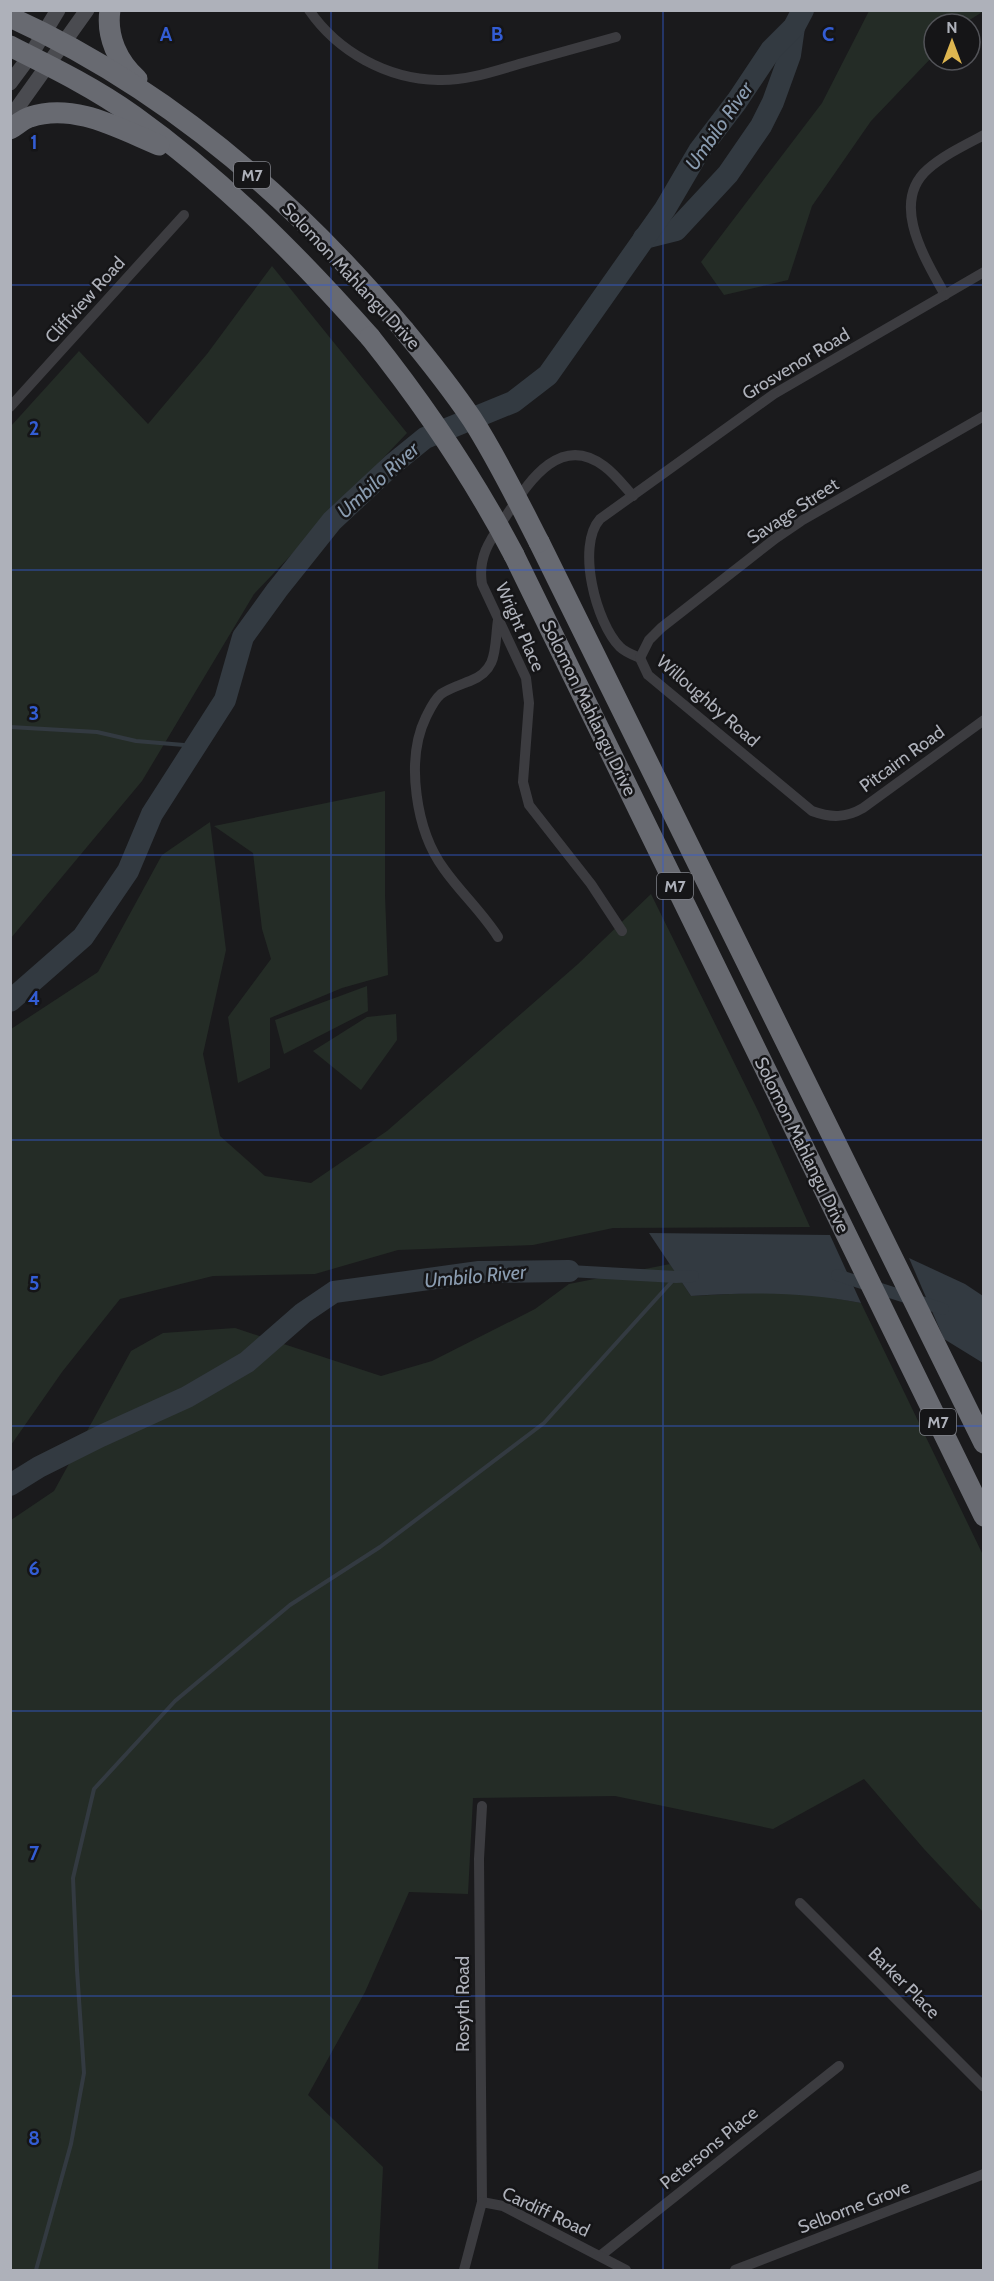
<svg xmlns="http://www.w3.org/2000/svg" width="994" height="2281" viewBox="0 0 994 2281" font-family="Cabin,sans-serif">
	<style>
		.green { fill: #242c26 }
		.water { fill: #333a41 }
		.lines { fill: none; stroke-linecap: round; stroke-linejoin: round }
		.stream { stroke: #333a41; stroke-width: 4 }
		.canal { stroke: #333a41; stroke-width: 12 }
		.river { stroke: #333a41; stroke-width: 22 }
		.street { stroke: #3c3c40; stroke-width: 10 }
		.secondary { stroke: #4a4b50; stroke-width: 15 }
		.highway { stroke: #686a71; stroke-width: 21 }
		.highway-bridge { stroke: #686a71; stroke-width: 21 }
		.grid { fill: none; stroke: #335dd4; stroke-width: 1.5; stroke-opacity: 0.55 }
		.labels { text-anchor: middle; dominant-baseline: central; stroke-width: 5; stroke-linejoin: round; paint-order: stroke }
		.shield { fill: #151517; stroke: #808289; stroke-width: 1.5 }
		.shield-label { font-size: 16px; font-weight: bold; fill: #aeb1ba }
		.street-label { font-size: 18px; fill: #aeb1ba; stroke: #151517 }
		.water-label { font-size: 20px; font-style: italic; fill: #8a9cb0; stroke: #151517 }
		.grid-label { font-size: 20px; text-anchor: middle; font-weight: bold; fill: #335dd4; stroke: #151517; stroke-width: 5; stroke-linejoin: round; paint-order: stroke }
	</style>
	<rect width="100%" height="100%" fill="#1a1a1c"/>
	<g class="green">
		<path d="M869,11H984L963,24H934V55L871,121L812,206L788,280L724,295L701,262L822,103Z"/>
		<path d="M272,266L407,433L254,594L142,781L11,938V426L79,351L148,424L207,354Z"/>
		<path d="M385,791V895L388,975L342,988L270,1018V1068L238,1083L228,1017L271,959L262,929L253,853L214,826Z"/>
		<path d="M210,822L226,950L203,1054L220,1136L265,1176L311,1183L387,1131L578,964L651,894L759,1113L810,1227L613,1228L533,1245L398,1250L315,1274L213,1276L120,1299L62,1372L11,1445V1029L98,972L162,855Z"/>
		<path d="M367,986L368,1011L284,1054L275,1020Z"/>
		<path d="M396,1014L397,1040L361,1090L313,1051L367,1017Z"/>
		<path d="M670,1264L691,1296L768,1292L823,1296L861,1303L983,1555V1912L924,1849L864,1779L773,1829L615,1796L473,1798L468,1894L409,1892L365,1992L308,2095L383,2167L378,2270H11V1520L54,1491L131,1351L163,1333L235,1328L381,1376L432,1361L535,1309L569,1284Z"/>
	</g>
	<g class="water">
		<path d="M649,1233L830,1235L861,1303C804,1292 748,1292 691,1296Z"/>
		<path d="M909,1258L965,1284L983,1296V1363L944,1339Z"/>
	</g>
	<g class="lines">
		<g class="stream">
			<path d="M10,727L97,732L136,741L196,746"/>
			<path d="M36,2270L71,2144L84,2073L77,1970L73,1878L94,1789L175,1701L290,1605L380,1547L544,1423L676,1277"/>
		</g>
		<g class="canal">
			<path d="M569,1271L676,1277L693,1276"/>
			<path d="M837,1275L943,1309"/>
		</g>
		<g class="river">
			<path d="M644,238L676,230L728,174L761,126L773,102L790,55L794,27"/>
			<path d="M10,1001L83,937L128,871L152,814L225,700L243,637L277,590L332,521L393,464L425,438L513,402L548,375L665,209L699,151L737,101L771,50L794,27L803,10"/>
			<path d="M10,1485L39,1467L101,1436L187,1397L247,1362L303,1313L334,1292L479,1272L569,1271"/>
		</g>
		<g class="street">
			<path d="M309,10C338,52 387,79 438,80C465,81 492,72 519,64C551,55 584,46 616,37"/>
			<path d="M945,295C926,260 889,203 928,169C944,155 965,145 984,135"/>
			<path d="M10,407L184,215"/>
			<path d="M498,620C494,647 499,670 470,681C460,685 450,688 441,694C434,700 430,709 426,717C405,760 416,831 444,869C461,893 482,912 498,937"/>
			<path d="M640,658C633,655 625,652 620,647C596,623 576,546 600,519L774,394L984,272"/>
			<path d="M640,658L648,675L812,811C831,818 846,818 863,808L984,720"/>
			<path d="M640,658L649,640L661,628L776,538L801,521L984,416"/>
			<path d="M622,931L591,884L529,805L523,782L529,703L526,678L482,584C477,555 493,536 508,513C529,482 560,433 604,466C615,474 624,486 633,496"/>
			<path d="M800,1903L984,2087"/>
			<path d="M482,2202L479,1859L482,1806"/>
			<path d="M600,2256L839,2066"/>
			<path d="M464,2270L482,2202L503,2206L626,2270"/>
			<path d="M735,2270L984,2174"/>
		</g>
		<g class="secondary">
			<path d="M10,83L30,56L58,10"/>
			<path d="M10,118L87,10"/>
		</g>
		<g class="highway">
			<path d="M110,10C106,37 118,62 137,79"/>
			<path d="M10,17C164,87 296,201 404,330"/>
			<path d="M10,46C52,67 95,88 134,116C222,179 298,256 370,337"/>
			<path d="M10,129C17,125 23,119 30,117C74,102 120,129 159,145"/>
			<path d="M539,542L984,1443"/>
			<path d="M514,555L984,1516"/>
		</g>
		<g class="highway-bridge">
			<path d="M404,330C428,359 451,388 472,419C497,458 518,501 539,542"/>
			<path d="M370,337C425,406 473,477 514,555"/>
		</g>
	</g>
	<path class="grid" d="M331,10V2270M663,10V2270M10,285H984M10,570H984M10,855H984M10,1140H984M10,1426H984M10,1711H984M10,1996H984"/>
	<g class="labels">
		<g class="shield">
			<rect x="234" y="162" width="36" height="26" rx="4.5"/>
			<rect x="657" y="873" width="36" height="26" rx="4.5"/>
			<rect x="920" y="1409" width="36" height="26" rx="4.5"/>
		</g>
		<g class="shield-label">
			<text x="252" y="175">M7</text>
			<text x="675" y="886">M7</text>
			<text x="938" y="1422">M7</text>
		</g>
		<g class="street-label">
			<text transform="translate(351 276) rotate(47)">Solomon Mahlangu Drive</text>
			<text transform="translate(85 300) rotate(-48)">Cliffview Road</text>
			<text transform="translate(796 364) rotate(-31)">Grosvenor Road</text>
			<text transform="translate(793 511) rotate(-33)">Savage Street</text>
			<text transform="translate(520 627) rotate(66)">Wright Place</text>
			<text transform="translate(708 701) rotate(41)">Willoughby Road</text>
			<text transform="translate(589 708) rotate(64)">Solomon Mahlangu Drive</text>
			<text transform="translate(902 759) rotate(-36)">Pitcairn Road</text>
			<text transform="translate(802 1145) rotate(64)">Solomon Mahlangu Drive</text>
			<text transform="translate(904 1983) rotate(45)">Barker Place</text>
			<text transform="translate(463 2004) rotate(-90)">Rosyth Road</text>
			<text transform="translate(709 2148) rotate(-39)">Petersons Place</text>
			<text transform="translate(854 2207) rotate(-21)">Selborne Grove</text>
			<text transform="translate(546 2212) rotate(25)">Cardiff Road</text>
		</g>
		<g class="water-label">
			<text transform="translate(719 126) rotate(-55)">Umbilo River</text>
			<text transform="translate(378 480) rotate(-42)">Umbilo River</text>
			<text transform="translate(475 1276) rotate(-5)">Umbilo River</text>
		</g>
	</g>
	<g class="grid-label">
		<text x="166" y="41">A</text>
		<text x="497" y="41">B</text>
		<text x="828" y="41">C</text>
		<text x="34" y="149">1</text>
		<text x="34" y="435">2</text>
		<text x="34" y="720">3</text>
		<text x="34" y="1005">4</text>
		<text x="34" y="1290">5</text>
		<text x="34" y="1575">6</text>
		<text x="34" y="1860">7</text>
		<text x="34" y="2145">8</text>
	</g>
	<rect width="994" height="2281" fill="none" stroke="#aeb1ba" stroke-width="24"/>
	<g transform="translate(952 42)"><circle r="28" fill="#151517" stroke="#525358" stroke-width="1.5"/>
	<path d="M0-4.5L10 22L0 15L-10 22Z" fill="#deb650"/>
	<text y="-9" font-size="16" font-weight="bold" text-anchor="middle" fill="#aeb1ba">N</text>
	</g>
</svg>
